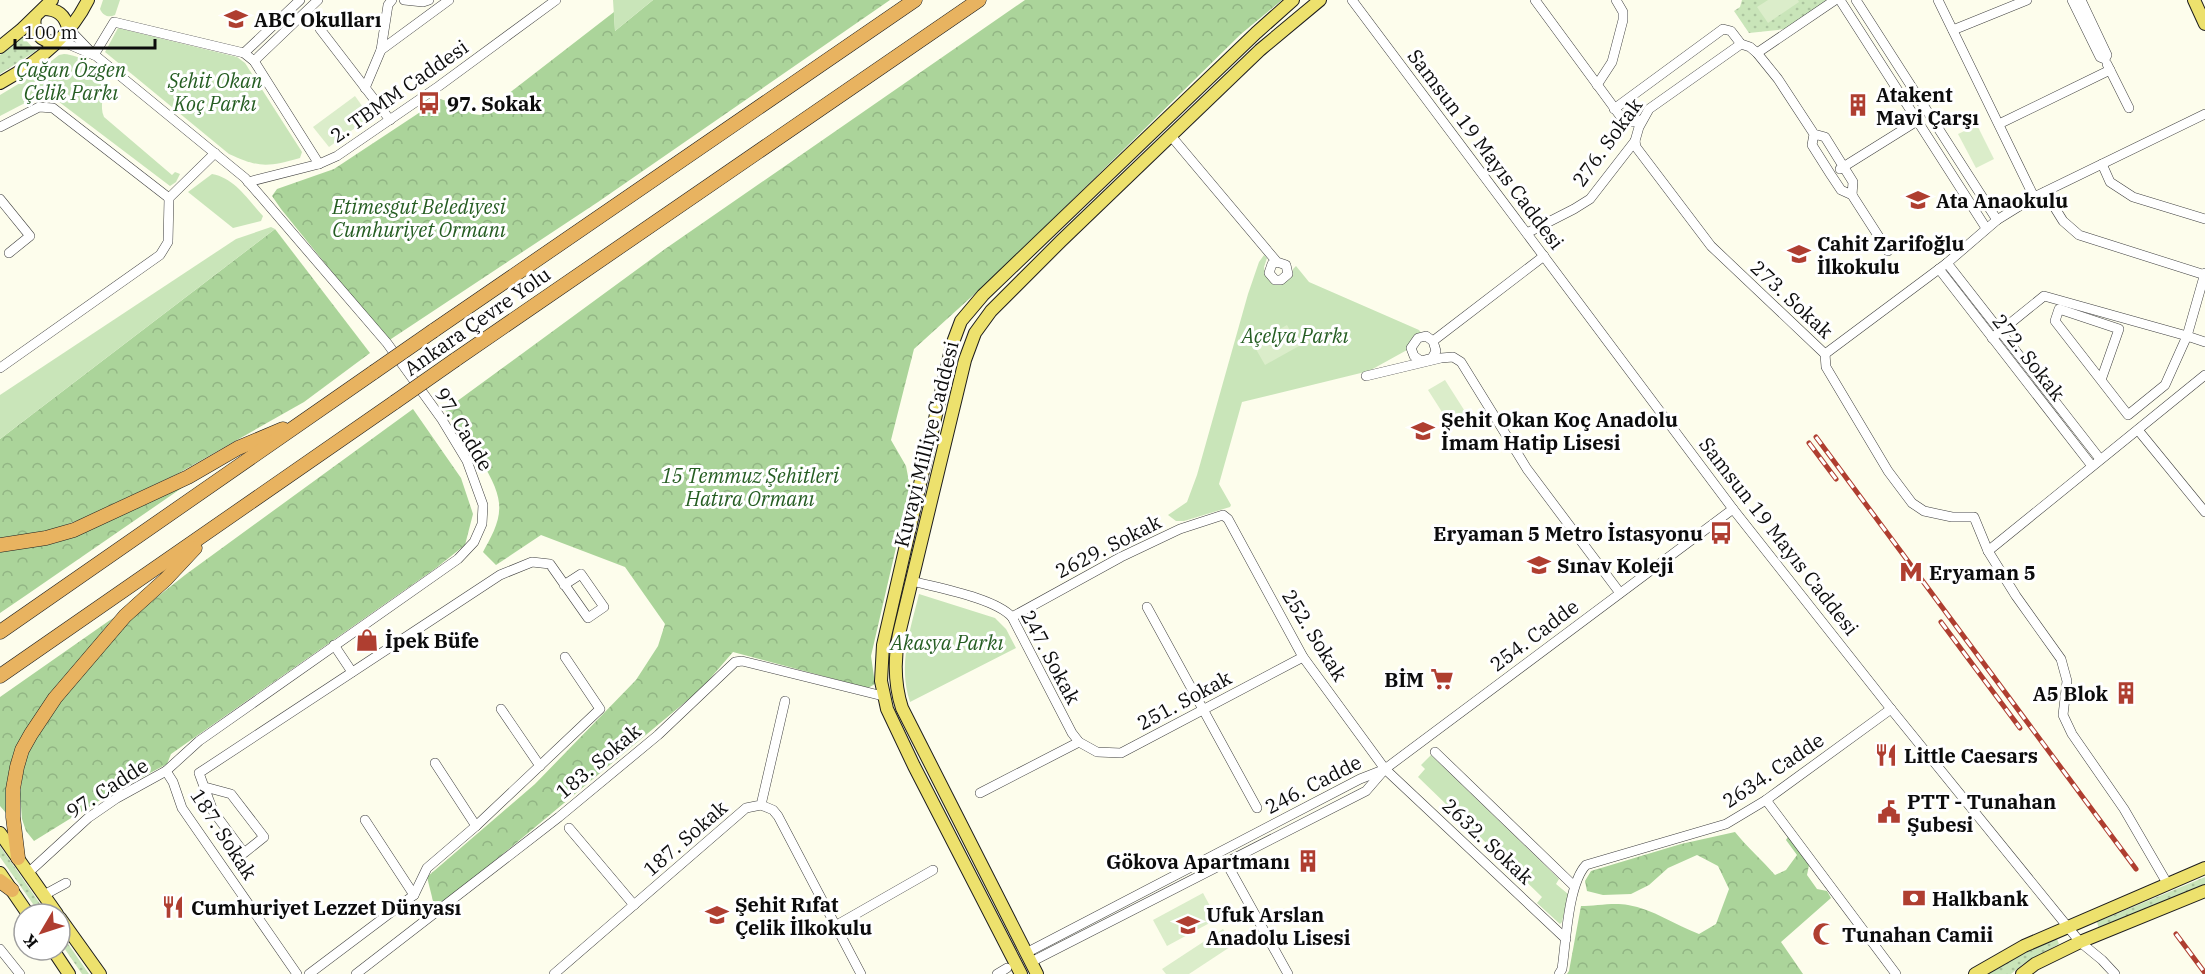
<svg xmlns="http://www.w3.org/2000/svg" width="2205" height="974" viewBox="0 0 2205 974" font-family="'IBM Plex Serif',serif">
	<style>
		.grass { fill: url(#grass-dots) }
		.forest { fill: url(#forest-crowns) }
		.park { fill: #c9e5b9 }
		.pitch { fill: #dbedca }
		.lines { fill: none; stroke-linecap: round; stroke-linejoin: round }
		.minor-casing { stroke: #3f3f3f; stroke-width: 10 }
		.major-casing { stroke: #1d1d1d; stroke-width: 14 }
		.highway-casing { stroke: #1d1d1d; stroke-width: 15 }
		.minor { stroke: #fff; stroke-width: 9 }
		.major { stroke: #ede16d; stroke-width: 12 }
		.highway { stroke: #e8b360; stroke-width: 14 }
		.rail-casing { stroke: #af3e30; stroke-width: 5 }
		.rail { stroke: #fff; stroke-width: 3; stroke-dasharray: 9; stroke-linecap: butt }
		.highway-bridge-casing { stroke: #1d1d1d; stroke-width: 15; stroke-linecap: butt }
		.highway-bridge { stroke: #e8b360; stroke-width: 14 }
		.labels { text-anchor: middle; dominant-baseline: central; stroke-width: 6; stroke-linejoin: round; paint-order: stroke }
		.poi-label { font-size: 20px; font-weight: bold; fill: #0c0c0c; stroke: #fff; text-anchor: start }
		.park-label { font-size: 20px; font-style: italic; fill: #255d22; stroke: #fff }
		.street-label { font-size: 20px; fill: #0c0c0c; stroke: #fff }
	</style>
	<defs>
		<pattern id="grass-dots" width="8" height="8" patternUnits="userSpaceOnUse" patternTransform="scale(1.5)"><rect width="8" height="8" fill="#c9e5b9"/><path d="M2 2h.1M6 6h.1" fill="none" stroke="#abc39e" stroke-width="1.8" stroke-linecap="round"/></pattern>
		<pattern id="forest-crowns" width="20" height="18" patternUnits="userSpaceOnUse" patternTransform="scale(1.5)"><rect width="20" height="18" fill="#abd49a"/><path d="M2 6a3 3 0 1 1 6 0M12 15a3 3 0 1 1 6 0" fill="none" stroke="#92b584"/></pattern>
	</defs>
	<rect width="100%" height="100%" fill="#fdfdec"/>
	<g class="grass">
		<path d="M1742,0H1828L1786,29L1749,33L1734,11L1740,7Z"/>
		<path d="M23,37L36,51L0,74V55Z"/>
		<path d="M0,846L47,914H40L0,857Z"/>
		<path d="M2205,877V886L2099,929L2097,922Z"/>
		<path d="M60,933L64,938L89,974H82L60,942Z"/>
		<path d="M2057,939L2059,944L2023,964L2011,974H1984L2017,956Z"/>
	</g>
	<g class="forest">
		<path d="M653,0H890L598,202L388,341L281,209L272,196L277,189L334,169L440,99L456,104L472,114L481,115L614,12L615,31Z"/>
		<path d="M1025,0H1282L1241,34L1002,269L914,349L891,440L906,466L910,487L871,656L875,684L868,688L733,652L701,689L438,908L433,901L427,877L535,784L636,680L658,646L665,624L625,567L541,535L496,565L483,552C491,537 501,521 499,503C497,476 461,433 445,410L665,249Z"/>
		<path d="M275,229L370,353L304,402L177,474L79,520L54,529L0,540V439Z"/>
		<path d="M413,409L461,478L473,514L465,545L436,568L171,754L167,764L110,794L34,841L26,831L22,819L20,794L24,765L30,745L64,697L121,629L142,609L185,575Z"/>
		<path d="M189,483L25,596L0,613V552L55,543L75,536Z"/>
		<path d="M113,618L29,725C12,754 8,780 6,813L0,806V697Z"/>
		<path d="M1735,832C1747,847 1762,860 1775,875L1786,870L1797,855L1786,840L1789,835L1809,865L1807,875L1817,889L1827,891L1831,898L1781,942L1803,974H1567L1569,971L1581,906C1595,906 1614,902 1628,905C1653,909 1675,925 1699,934L1716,924L1729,889L1718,866L1697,855L1668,868L1649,885L1631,894L1603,895L1587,891L1585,881L1591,871L1681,844Z"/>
	</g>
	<g class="park">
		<path d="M103,0H120L115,15C109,18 103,16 100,9Z"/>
		<path d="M613,0H653L615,31Z"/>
		<path d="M118,28L237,57L245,63L302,152L300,158C268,167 259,168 229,154L105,52Z"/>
		<path d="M64,54C80,55 101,67 103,84C105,96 99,105 104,117L172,175L175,172L180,174L176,182L170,186L46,92L0,116V95L35,74L59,55Z"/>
		<path d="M212,174C235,178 248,200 263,216L261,221L233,228L188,192Z"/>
		<path d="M271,227L275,229L0,439V395L236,239Z"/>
		<path d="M1264,255L1267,258L1264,267L1265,273L1281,284L1292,276L1293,269L1296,266L1309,282L1419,330L1421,333L1407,350L1369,371L1242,402L1219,484L1231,505L1230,507L1184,521H1176L1168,515L1187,502L1197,475L1248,294L1259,262Z"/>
		<path d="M919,594L995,618L1006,629L1016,648L910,702C898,665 910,631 919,594Z"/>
		<path d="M1431,755L1559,879L1556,884L1568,894L1562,922L1560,924L1537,903L1542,897L1418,777L1425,769L1421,765Z"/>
	</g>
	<g class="pitch">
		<path d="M1768,0H1798L1799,2L1768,23L1757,7Z"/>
		<path d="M355,96L370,117L329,147L313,127Z"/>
		<path d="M1977,125L1994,159L1976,168L1958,134Z"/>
		<path d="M1287,325L1299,346L1265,365L1253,344Z"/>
		<path d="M1445,380L1466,413L1449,423L1428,390Z"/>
		<path d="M1203,893L1217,919L1167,946L1153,920Z"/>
		<path d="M1223,929L1233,945L1189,974H1166L1162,969Z"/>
	</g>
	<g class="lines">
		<g class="minor-casing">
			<g id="minor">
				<path d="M404,0L423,2L429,0"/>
				<path d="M1352,0L1733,509L1891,709L2080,942L2102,960L2115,974"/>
				<path d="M1535,0L1621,117L1633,122L1642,120"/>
				<path d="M1840,0L1986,228"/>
				<path d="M1856,0L1997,220"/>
				<path d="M1938,0L2034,197"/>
				<path d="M2072,0L2100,57L2105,59L2107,55L2081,0"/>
				<path d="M68,28L91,52"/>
				<path d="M320,29L390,120"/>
				<path d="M1953,30L2027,0"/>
				<path d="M381,50L449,0"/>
				<path d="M244,53L300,0"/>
				<path d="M1757,53L1835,0"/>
				<path d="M94,55L114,22L244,53L254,61L319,164"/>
				<path d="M254,61L318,0"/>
				<path d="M2107,64L2129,108"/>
				<path d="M1597,85L1612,62L1623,20V12L1616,0"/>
				<path d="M365,88L381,50L388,5L392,0"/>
				<path d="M1614,109L1723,29L1731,31L1741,44"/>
				<path d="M1999,124L2110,70"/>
				<path d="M0,127L39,107L53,108L169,198"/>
				<path d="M1171,136L1277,262L1286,265L1288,274L1281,280H1275L1269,273L1272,264L1277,262"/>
				<path d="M1635,141L1636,147L1711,246L1825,354L1947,263L1997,220L2034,197L2205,114"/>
				<path d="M2102,164L2110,182L2133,197L2205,219"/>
				<path d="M1840,169L1917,121"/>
				<path d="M248,182L319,164L337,156L439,86L556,0"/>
				<path d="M2045,192L2063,221L2079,235L2205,275"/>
				<path d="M1852,195L1888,251"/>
				<path d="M0,199L30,236L9,253"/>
				<path d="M1527,233L1574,209L1590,199L1635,141L1639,127L1649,109L1741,44L1750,47L1757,53L1778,79L1814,134L1812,145L1831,175L1841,190L1852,195L1853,182L1825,137L1814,134"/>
				<path d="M1947,263L2100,459"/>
				<path d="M1939,269L2092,466"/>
				<path d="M1992,338L2044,296L2187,336L2205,273"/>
				<path d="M1433,341L1436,351L1432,358L1421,361L1414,356L1411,348L1418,338L1426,336L1433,341L1544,256"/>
				<path d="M1825,354L1826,367L1888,471L1912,503L1924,511L1952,517H1974L1988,551L2016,596L2061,659L2067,681L2063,715L2072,734L2124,809L2167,883"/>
				<path d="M0,368L160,255L168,242L169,198L215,153"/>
				<path d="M1366,376L1441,358L1453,357L1461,362L1527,469L1620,593"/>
				<path d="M2101,380L2119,329L2059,309L2055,321L2128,415L2165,385L2187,336L2205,342"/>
				<path d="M2138,430L2205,512"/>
				<path d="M1988,551L2205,375"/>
				<path d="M912,581C938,588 995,598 1012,617L1072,733L1079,742L1097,752L1121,753L1303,657"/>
				<path d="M1147,607L1257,808"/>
				<path d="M1012,617L1121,557L1180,529L1223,515L1228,519L1303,657L1385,769L1566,939"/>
				<path d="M334,645L352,672"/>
				<path d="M501,709L540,766"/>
				<path d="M1435,752L1574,886"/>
				<path d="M435,763L476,826"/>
				<path d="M166,771L173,782L182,808L297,974"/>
				<path d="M205,787L231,794L264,837L244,853L213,811L199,773L500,575L532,562L550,564L588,618L604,607L581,574L564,585"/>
				<path d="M980,793L1079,742"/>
				<path d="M1766,800L1896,974"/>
				<path d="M761,805L773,810L778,816L861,974"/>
				<path d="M365,820L414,895"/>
				<path d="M569,828L634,905"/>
				<path d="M1227,864L1288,974"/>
				<path d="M28,873L88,818L117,798L166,771L199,741L458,559L474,542L482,524L483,505L467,461L441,418L387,343L245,178L96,56L68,44L56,42"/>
				<path d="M44,895L66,883"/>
				<path d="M835,926L933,870"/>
				<path d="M0,949L20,974"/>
				<path d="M1026,953L1360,779L1383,770"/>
				<path d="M1031,962L1366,791L1385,769L1733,509"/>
				<path d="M309,974L414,895L427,868L476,826L600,709L565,657"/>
				<path d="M356,974L559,817L658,735L735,662L742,661L883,696"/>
				<path d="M554,974L746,808L761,805L785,701"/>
				<path d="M997,974L1007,968"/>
				<path d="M1559,974L1562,969C1566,942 1568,884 1586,865L1726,824L1766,800L1891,709"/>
			</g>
		</g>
		<g class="major-casing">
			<g id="major">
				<path d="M2194,0L2205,24"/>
				<path d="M44,9C57,9 65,15 68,28"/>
				<path d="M35,17C32,33 41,42 56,42"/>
				<path d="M0,47L21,30L52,0"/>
				<path d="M0,83C35,64 70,37 88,0"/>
				<path d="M0,833L57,914"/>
				<path d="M0,873L28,914"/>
				<path d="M60,918L100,974"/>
				<path d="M53,950L69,974"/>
				<path d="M1021,974L914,766L887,709L881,681L883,645L952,345L961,321L983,295L1256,33L1293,0"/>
				<path d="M1037,974L902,708C894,683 894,660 899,634L965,360L975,333L991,311L1061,241L1260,50L1320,0"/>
				<path d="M1975,974L2024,946L2205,868"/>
				<path d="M2022,974L2035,964L2080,942L2205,891"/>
			</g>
		</g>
		<g class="highway-casing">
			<g id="highway">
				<path d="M433,331L915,0"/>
				<path d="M455,360L979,0"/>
				<path d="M0,545L46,538L74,530L188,477L238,448L283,429"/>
				<path d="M0,632L374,372"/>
				<path d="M0,676L395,402"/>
				<path d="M18,858L13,817V789L17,767L22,750L31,734L55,698L125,616L166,579L195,548"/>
				<path d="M0,881L12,890"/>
			</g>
		</g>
		<use href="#minor" class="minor"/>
		<use href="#major" class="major"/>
		<use href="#highway" class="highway"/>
		<g class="rail-casing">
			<g id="rail">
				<path d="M1816,437L2136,869"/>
				<path d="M1809,443L1836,479"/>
				<path d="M1941,622L2020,728"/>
				<path d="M2176,934L2205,973"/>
			</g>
		</g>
		<use href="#rail" class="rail"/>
		<g class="highway-bridge-casing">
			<g id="highway-bridge">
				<path d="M374,372L433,331"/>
				<path d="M395,402L455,360"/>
			</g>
		</g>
		<use href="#highway-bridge" class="highway-bridge"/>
	</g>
	<defs>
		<g id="school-bare" transform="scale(1.8)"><path d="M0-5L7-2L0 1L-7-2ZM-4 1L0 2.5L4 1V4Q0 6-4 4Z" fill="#af3e30" stroke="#fff" stroke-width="2.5" paint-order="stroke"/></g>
		<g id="bus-bare" transform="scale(1.8)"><path d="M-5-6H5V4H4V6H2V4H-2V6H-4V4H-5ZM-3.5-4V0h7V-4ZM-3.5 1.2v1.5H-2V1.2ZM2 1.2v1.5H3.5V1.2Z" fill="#af3e30" stroke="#fff" stroke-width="2.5" paint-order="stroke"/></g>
		<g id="building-bare" transform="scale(1.8)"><path d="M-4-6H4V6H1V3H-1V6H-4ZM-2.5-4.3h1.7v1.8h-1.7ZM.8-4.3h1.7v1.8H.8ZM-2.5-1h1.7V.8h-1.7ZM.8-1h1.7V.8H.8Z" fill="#af3e30" stroke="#fff" stroke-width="2.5" paint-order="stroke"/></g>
		<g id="metro-bare" transform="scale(1.8)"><path d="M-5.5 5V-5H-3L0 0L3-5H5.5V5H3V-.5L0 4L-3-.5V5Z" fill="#af3e30" stroke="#fff" stroke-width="2.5" paint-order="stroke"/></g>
		<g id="shop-bare" transform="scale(1.8)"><path d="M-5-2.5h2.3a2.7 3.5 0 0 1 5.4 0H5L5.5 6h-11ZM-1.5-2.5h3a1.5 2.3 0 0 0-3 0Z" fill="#af3e30" stroke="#fff" stroke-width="2.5" paint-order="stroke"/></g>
		<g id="supermarket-bare" transform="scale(1.8)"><path d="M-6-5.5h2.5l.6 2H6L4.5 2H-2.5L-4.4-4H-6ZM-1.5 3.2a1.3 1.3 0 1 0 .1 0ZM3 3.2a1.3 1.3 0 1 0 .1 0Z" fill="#af3e30" stroke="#fff" stroke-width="2.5" paint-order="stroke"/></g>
		<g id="restaurant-bare" transform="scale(1.8)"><path d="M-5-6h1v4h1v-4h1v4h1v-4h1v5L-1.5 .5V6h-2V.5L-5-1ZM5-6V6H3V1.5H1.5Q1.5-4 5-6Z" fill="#af3e30" stroke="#fff" stroke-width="2.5" paint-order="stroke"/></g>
		<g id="civic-bare" transform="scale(1.8)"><path d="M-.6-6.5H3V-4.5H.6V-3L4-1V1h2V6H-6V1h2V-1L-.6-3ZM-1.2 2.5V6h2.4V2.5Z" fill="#af3e30" stroke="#fff" stroke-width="2.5" paint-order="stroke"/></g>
		<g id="bank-bare" transform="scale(1.8)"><path d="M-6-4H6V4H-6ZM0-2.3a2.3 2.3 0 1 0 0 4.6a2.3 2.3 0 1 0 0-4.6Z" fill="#af3e30" stroke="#fff" stroke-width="2.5" paint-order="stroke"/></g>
		<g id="mosque-bare" transform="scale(1.8)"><path d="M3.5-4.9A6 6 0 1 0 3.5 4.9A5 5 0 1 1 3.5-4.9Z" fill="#af3e30" stroke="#fff" stroke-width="2.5" paint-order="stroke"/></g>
	</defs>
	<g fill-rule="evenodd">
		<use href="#school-bare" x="236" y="19"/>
		<use href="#bus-bare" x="429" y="103"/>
		<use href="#building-bare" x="1858" y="105"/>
		<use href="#school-bare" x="1918" y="200"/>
		<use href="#school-bare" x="1799" y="254"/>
		<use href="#school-bare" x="1423" y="431"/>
		<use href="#bus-bare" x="1721" y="533"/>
		<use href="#school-bare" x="1539" y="565"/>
		<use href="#metro-bare" x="1911" y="572"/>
		<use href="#shop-bare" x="367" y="640"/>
		<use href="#supermarket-bare" x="1442" y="679"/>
		<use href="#building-bare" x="2126" y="693"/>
		<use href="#restaurant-bare" x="1886" y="755"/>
		<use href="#civic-bare" x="1889" y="812"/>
		<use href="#building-bare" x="1308" y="861"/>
		<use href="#bank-bare" x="1914" y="898"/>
		<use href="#restaurant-bare" x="173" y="907"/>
		<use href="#school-bare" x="717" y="915"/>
		<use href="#school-bare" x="1188" y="925"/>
		<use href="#mosque-bare" x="1824" y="934"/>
	</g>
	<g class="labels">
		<g class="poi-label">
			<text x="254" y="19">ABC Okulları</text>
			<text x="1876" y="94">Atakent<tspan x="1876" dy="23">Mavi Çarşı</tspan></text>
			<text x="447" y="103">97. Sokak</text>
			<text x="1936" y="200">Ata Anaokulu</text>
			<text x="1817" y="243">Cahit Zarifoğlu<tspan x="1817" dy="23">İlkokulu</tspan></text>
			<text x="1441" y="419">Şehit Okan Koç Anadolu<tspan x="1441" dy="23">İmam Hatip Lisesi</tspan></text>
			<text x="1703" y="533" text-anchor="end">Eryaman 5 Metro İstasyonu</text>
			<text x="1557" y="565">Sınav Koleji</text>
			<text x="1929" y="572">Eryaman 5</text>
			<text x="385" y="640">İpek Büfe</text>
			<text x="1424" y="679" text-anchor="end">BİM</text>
			<text x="2108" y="693" text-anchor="end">A5 Blok</text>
			<text x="1904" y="755">Little Caesars</text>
			<text x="1907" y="801">PTT - Tunahan<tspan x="1907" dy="23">Şubesi</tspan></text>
			<text x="1290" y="861" text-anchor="end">Gökova Apartmanı</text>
			<text x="1932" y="898">Halkbank</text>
			<text x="735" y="904">Şehit Rıfat<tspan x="735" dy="23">Çelik İlkokulu</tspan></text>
			<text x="191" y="907">Cumhuriyet Lezzet Dünyası</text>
			<text x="1206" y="914">Ufuk Arslan<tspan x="1206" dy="23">Anadolu Lisesi</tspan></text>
			<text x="1842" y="934">Tunahan Camii</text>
		</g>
		<g class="park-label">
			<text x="71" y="69">Çağan Özgen<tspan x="71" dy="23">Çelik Parkı</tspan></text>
			<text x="215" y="80">Şehit Okan<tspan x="215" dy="23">Koç Parkı</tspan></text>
			<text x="419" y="206">Etimesgut Belediyesi<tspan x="419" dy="23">Cumhuriyet Ormanı</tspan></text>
			<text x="1295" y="335">Açelya Parkı</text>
			<text x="750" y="475">15 Temmuz Şehitleri<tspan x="750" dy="23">Hatıra Ormanı</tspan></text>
			<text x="947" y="642">Akasya Parkı</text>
		</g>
		<g class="street-label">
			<text transform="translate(399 91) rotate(-35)">2. TBMM Caddesi</text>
			<text transform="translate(1607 142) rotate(-54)">276. Sokak</text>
			<text transform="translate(1486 149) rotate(53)">Samsun 19 Mayıs Caddesi</text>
			<text transform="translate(1792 299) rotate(43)">273. Sokak</text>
			<text transform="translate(477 321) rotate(-35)">Ankara Çevre Yolu</text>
			<text transform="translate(2029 357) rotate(52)">272. Sokak</text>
			<text transform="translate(464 429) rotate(59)">97. Cadde</text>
			<text transform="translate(926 444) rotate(-76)">Kuvayi Milliye Caddesi</text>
			<text transform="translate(1779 536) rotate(52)">Samsun 19 Mayıs Caddesi</text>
			<text transform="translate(1108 546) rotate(-27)">2629. Sokak</text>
			<text transform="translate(1315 635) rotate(58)">252. Sokak</text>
			<text transform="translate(1534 635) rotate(-37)">254. Cadde</text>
			<text transform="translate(1051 657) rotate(62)">247. Sokak</text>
			<text transform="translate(1184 700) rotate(-28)">251. Sokak</text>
			<text transform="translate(598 761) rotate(-40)">183. Sokak</text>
			<text transform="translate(1773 770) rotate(-34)">2634. Cadde</text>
			<text transform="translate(1313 784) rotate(-27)">246. Cadde</text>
			<text transform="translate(107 788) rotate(-33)">97. Cadde</text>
			<text transform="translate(224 834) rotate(57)">187. Sokak</text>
			<text transform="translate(685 838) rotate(-41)">187. Sokak</text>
			<text transform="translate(1488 841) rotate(43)">2632. Sokak</text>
		</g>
	</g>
	<g transform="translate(42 932) rotate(231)"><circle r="28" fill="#ffffff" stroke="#9e9e9e" stroke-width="1.5"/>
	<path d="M0-4.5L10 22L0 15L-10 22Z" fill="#af3e30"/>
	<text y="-9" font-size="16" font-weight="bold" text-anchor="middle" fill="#0c0c0c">K</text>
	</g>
	<path d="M15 39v9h140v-9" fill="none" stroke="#0c0c0c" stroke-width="3"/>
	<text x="24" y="39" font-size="18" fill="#0c0c0c" stroke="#ffffff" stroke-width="4.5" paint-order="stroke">100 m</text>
</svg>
